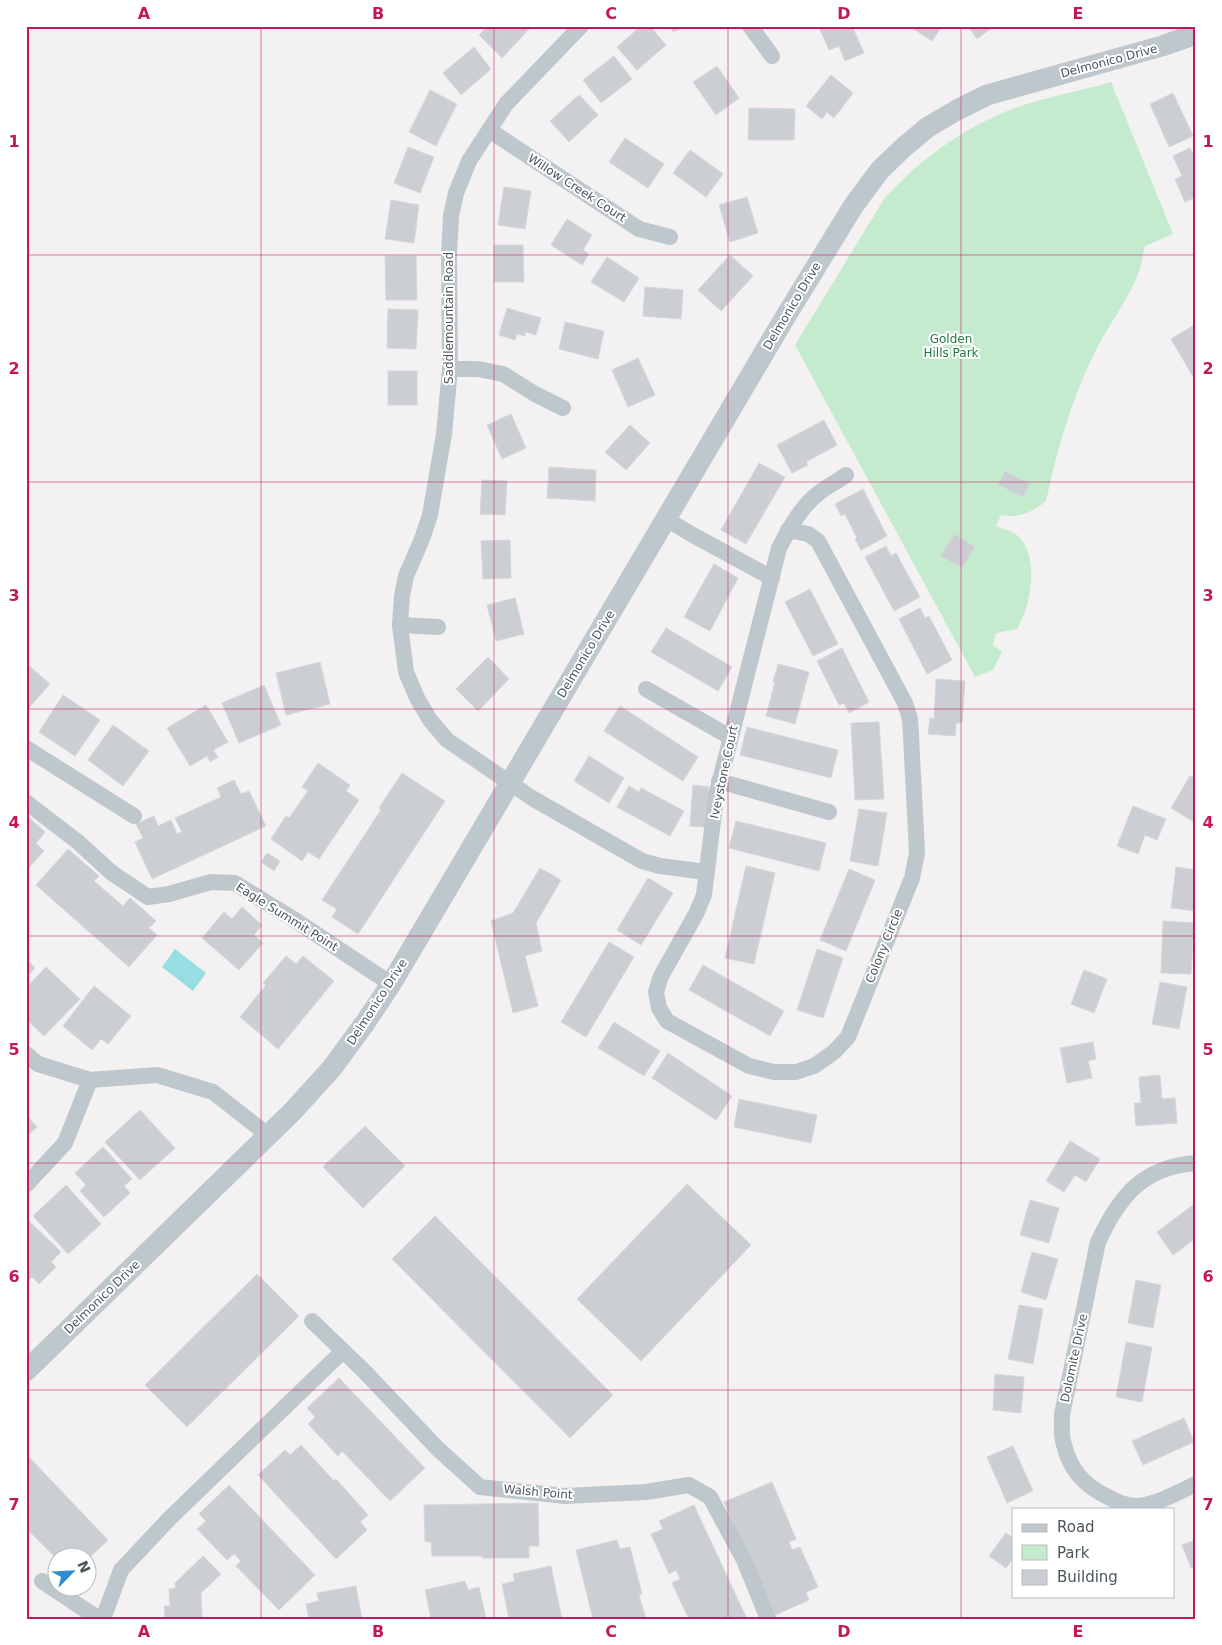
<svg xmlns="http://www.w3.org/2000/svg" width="1222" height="1645" viewBox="0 0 1222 1645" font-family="'DejaVu Sans',sans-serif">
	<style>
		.green { fill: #c5ebce }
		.water { fill: #97dee3 }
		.building { fill: #cbcfd3; stroke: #d5d8db }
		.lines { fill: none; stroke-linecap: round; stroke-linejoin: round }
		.minor { stroke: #bec7cc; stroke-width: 16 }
		.tertiary { stroke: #bec7cc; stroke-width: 21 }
		.grid { fill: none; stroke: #c2185b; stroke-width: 1; stroke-opacity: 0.55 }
		.labels { text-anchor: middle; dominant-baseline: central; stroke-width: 4; stroke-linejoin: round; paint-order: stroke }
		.street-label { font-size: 12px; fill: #4b565c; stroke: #fff }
		.park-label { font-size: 12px; fill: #227740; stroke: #fff }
		.neatline { fill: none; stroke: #c2185b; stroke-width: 2 }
		.grid-label { font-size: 16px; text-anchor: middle; font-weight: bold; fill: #c2185b }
	</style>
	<rect width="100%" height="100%" fill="#f3f1f1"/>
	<path class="green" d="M1111,82L1173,234L1145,246C1143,253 1142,261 1140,269C1129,300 1107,326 1093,356C1070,403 1057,451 1046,501C1033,512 1019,519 1001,515L996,526C1003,529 1012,531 1018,536C1040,557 1031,606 1017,629L996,633L993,645L1002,652L993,670L975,677L795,345L884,199C920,159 964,127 1015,108C1046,97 1080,91 1111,82Z"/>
	<path class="water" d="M175,949L206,973L193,991L162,967Z"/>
	<g class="building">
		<path d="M488,26H532L502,58L479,35Z"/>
		<path d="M641,26H650L666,45L637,70L617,47Z"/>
		<path d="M670,26H686L673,32Z"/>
		<path d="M821,26H852L864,53L845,61L839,46L829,50L819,27Z"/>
		<path d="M909,26H942L932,41Z"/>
		<path d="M968,26H994L977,39Z"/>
		<path d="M474,47L491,69L461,95L443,73Z"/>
		<path d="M614,56L632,79L601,103L583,80Z"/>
		<path d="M717,66L739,98L716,115L693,82Z"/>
		<path d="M831,75L853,93L834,118L827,112L822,119L806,106Z"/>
		<path d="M430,90L457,104L436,146L409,132Z"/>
		<path d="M1173,93L1193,136L1169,147L1150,104Z"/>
		<path d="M579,95L598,115L569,142L550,121Z"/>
		<path d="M749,108L795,109L794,140H748Z"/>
		<path d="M625,138L664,164L648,188L609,162Z"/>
		<path d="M408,147L434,157L420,193L394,183Z"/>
		<path d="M1190,148L1196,160V197L1185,202L1175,179L1182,176L1173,156Z"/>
		<path d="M690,150L723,174L706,197L673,173Z"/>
		<path d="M504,187L531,191L525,229L498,225Z"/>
		<path d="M747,197L758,233L730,242L719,205Z"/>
		<path d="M391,200L419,205L414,243L385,239Z"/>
		<path d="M567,219L592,235L583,250L589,254L582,265L551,245Z"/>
		<path d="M494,245H523L524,282H494Z"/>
		<path d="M730,255L753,276L721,311L698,290Z"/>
		<path d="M385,256H416L417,300H386Z"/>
		<path d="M607,257L639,278L624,302L591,282Z"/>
		<path d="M645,287L683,290L681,319L643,316Z"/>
		<path d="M507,308L541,318L536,335L525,332V336L517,334L515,340L499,335Z"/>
		<path d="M388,309L418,310L416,349L387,348Z"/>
		<path d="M565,322L604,331L598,359L559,349Z"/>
		<path d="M1196,324V379L1195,380L1171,339Z"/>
		<path d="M638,358L655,395L628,407L612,370Z"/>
		<rect x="388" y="371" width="29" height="34"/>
		<path d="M511,414L526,448L502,459L487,425Z"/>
		<path d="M824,420L837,445L806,462L808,465L792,473L777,445Z"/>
		<path d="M630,425L650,443L626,470L605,452Z"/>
		<path d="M759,463L785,477L746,544L721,530Z"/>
		<path d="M549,467L596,470L595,501L547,498Z"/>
		<path d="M1005,471L1030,484L1023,497L998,485Z"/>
		<path d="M482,480L507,481L505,515L480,514Z"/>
		<path d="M863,489L887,536L861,550L855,539L857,538L845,514L841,516L835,504Z"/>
		<path d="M954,534L975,547L962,568L941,556Z"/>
		<path d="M510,540L511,578L483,579L481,541Z"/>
		<path d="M886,546L891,556L896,553L920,597L894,611L865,557Z"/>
		<path d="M714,564L738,578L710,631L684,617Z"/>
		<path d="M810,589L838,644L813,656L785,602Z"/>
		<path d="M515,598L524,634L496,641L487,605Z"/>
		<path d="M920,608L925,618L929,616L952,660L927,674L899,619Z"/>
		<path d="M666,628L732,667L718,691L651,652Z"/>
		<path d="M842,648L869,702L849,713L844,703L839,705L817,661Z"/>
		<path d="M488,657L509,679L478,711L456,689Z"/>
		<path d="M320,662L330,704L286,715L276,673Z"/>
		<path d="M26,663L50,684L26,711Z"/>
		<path d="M778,664L809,672L795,724L766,716L775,682H773Z"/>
		<path d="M936,679L965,681L962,723H956L955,736L928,734L930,718L934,719Z"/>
		<path d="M264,685L281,725L239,743L222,703Z"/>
		<path d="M63,695L100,720L75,756L39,732Z"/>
		<path d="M206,705L228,742L213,750L218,757L210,762L207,756L190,766L167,728Z"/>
		<path d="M620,706L698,757L683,781L604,731Z"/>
		<path d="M879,722L884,799L855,800L851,723Z"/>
		<path d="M113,725L149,751L123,786L88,760Z"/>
		<path d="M747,727L838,750L831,778L740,755Z"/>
		<path d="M589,756L624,778L609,803L574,781Z"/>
		<path d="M318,763L350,785L346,791L359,800L319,859L308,852L302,861L271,839L286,816L289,818L308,791L302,787Z"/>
		<path d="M402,773L445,801L358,934L332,917L337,909L322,900L381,810L379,808Z"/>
		<path d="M1190,776L1196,779V823L1171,808Z"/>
		<path d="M234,780L241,794L249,791L266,826L152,879L135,842L143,838L136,824L154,816L158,826L171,820L177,834L182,832L175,818L221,797L217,788Z"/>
		<path d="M693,785L709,787L705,827L690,826Z"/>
		<path d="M629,786L639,792L641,788L684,811L670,836L617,807Z"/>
		<path d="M1133,806L1166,819L1157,840L1145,835L1138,854L1117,846Z"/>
		<path d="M859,809L887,813L878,866L850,861Z"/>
		<path d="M26,815L45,832L36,843L44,851L26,871Z"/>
		<path d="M736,821L826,843L819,871L729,848Z"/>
		<path d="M68,849L99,876L94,881L123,906L130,898L156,921L149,928L157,935L129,967L36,885Z"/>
		<path d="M267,853L280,861L274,871L261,862Z"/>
		<path d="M746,866L775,873L754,964L725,958Z"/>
		<path d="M1176,867L1196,870V911L1171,908Z"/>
		<path d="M540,868L561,880L536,923L542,951L525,956L538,1006L513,1013L491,921L513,913Z"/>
		<path d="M849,869L875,880L846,951L820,940Z"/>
		<path d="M648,878L673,893L641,945L617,930Z"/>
		<path d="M242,907L262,925L254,935L263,943L239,970L202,938L224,912L232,919Z"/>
		<path d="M1163,921L1194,923L1191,974L1161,973Z"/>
		<path d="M609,942L634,957L586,1037L561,1022Z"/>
		<path d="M817,949L843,958L823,1018L797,1010Z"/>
		<path d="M26,953L30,957L27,960L35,968L26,978Z"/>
		<path d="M286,956L296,964L303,956L334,981L278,1049L240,1017L266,985L263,983Z"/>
		<path d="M703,965L784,1011L770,1036L689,990Z"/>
		<path d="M46,967L80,999L44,1036L26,1019V988Z"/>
		<path d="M1084,970L1107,979L1094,1013L1071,1004Z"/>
		<path d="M1160,982L1187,987L1179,1029L1152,1024Z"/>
		<path d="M94,986L131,1016L108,1044L101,1039L92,1050L63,1026Z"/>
		<path d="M614,1022L660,1051L644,1076L598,1048Z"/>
		<path d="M1093,1042L1096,1059L1088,1061L1092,1078L1067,1083L1060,1048Z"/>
		<path d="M668,1053L732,1096L716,1120L652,1078Z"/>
		<path d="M1160,1075L1162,1099L1175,1098L1177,1123L1136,1126L1134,1103H1141L1139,1077Z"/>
		<path d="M739,1099L817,1115L811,1143L734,1127Z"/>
		<path d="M140,1110L175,1148L140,1180L105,1142Z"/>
		<path d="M26,1115L37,1127L26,1136Z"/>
		<path d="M365,1126L405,1166L363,1208L323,1167Z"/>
		<path d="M1070,1141L1100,1159L1086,1182L1075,1175L1064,1192L1046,1181Z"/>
		<path d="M103,1147L132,1179L124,1186L130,1193L104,1217L80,1191L86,1185L75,1173Z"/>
		<path d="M687,1184L751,1245L641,1361L577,1299Z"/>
		<path d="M66,1185L101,1224L68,1254L33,1216Z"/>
		<path d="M1030,1200L1059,1208L1049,1243L1020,1235Z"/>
		<path d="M1193,1205L1196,1208V1238L1173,1255L1157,1232Z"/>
		<path d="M435,1216L613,1395L570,1438L392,1259Z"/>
		<path d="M27,1219L61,1252L51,1262L56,1267L39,1284L32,1277L26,1283Z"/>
		<path d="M1032,1252L1058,1259L1046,1300L1021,1292Z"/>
		<path d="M257,1274L299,1316L187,1427L145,1385Z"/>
		<path d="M1136,1280L1161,1285L1153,1328L1128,1323Z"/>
		<path d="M1019,1305L1043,1309L1033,1364L1008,1359Z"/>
		<path d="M1126,1342L1152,1347L1142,1402L1116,1397Z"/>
		<path d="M995,1374L1024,1377L1021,1413L993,1410Z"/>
		<path d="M339,1378L425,1468L390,1501L342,1451L338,1456L308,1424L315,1417L307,1408Z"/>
		<path d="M1184,1418L1194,1442L1143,1465L1132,1441Z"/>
		<path d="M301,1445L334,1481L336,1479L368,1515L360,1522L367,1530L336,1559L258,1475L285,1450L290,1455Z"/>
		<path d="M1013,1446L1033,1491L1007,1503L987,1457Z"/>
		<path d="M26,1454L108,1540L88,1559V1558H58V1560L26,1528Z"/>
		<path d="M772,1482L796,1539L789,1542L792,1550L800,1547L818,1587L806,1592L809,1600L773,1616L724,1502Z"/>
		<path d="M229,1485L315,1575L279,1610L236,1566L241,1561L234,1554L227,1560L197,1529L206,1521L199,1514Z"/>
		<path d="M538,1503L539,1546H529V1558H482V1556H432L431,1542H425L424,1505Z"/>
		<path d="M694,1505L746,1617L743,1619H689L672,1583L680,1579L676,1570L669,1574L651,1534L663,1529L659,1521Z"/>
		<path d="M1006,1533L1013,1538V1559L1006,1568L989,1556Z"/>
		<path d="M617,1540L620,1549L630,1547L642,1594L639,1595L646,1619H593L576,1550Z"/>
		<path d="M1196,1540V1566L1191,1568L1182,1545Z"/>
		<path d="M203,1556L221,1574L201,1593L202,1619H165L164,1606H170L169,1589L175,1588V1583Z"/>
		<path d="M551,1566L562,1619H509L502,1584L515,1581L513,1574Z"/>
		<path d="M465,1581L468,1590L479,1587L486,1619H431L425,1590Z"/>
		<path d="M356,1586L362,1619H309L306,1604L319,1601L317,1593Z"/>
	</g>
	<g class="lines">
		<g class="minor">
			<path d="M581,26L506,104L469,161L456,193L451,216L449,253L450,369L444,434L430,515L422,539L406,576L402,596L400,625L406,672L417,698L430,720L447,740L532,798L642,861L660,866L706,872"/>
			<path d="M750,26L772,56"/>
			<path d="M489,130L639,229L670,237"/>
			<path d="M450,369H478L503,374L535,394L563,408"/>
			<path d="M666,519L691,534L772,578"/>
			<path d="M788,530L808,534L818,541L905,703L910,719L911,735L917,853L912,878L848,1037L834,1052L814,1066L796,1072H774L749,1066L667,1021L659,1008L656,992L661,976L696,914L704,895L716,796L779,548C790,528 801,506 820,492C828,486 838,481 846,475"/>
			<path d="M400,625L438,627"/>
			<path d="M646,689L730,737"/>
			<path d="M26,748L134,816"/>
			<path d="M719,781L829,812"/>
			<path d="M26,802L78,842L112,873L148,897L169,894L211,882L235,883L295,920L391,984"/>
			<path d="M26,1054L38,1064L90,1080L157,1075L213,1092L268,1135"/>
			<path d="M1196,1163C1142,1167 1119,1197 1098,1242L1062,1414C1062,1423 1061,1433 1063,1441C1069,1468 1082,1484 1106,1496C1115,1501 1128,1507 1139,1506C1159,1503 1177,1493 1196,1484"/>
			<path d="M26,1185L65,1143L90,1080"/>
			<path d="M312,1321L364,1371L438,1449L480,1487L565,1496L646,1492L689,1485L710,1497L744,1560L768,1619"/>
			<path d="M42,1581L99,1619"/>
			<path d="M103,1619L121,1570L170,1518L343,1351"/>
		</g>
		<path class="tertiary" d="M26,1371L293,1111L332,1068L365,1023L391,984L787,314L854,205L880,170L904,147L928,127L957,110L987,95L1162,46L1196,34"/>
	</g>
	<path class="grid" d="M261,26V1619M494,26V1619M728,26V1619M961,26V1619M26,255H1196M26,482H1196M26,709H1196M26,936H1196M26,1163H1196M26,1390H1196"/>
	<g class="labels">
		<g class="street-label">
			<text transform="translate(1109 61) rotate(-15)">Delmonico Drive</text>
			<text transform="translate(577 188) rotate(33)">Willow Creek Court</text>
			<text transform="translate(792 306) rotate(-59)">Delmonico Drive</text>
			<text transform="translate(449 318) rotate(-90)">Saddlemountain Road</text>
			<text transform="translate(586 654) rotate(-59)">Delmonico Drive</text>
			<text transform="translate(724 772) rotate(-78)">Iveystone Court</text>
			<text transform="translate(287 917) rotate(32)">Eagle Summit Point</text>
			<text transform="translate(884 946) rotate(-68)">Colony Circle</text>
			<text transform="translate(377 1002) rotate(-57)">Delmonico Drive</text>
			<text transform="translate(102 1297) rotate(-44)">Delmonico Drive</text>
			<text transform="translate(1074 1358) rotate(-78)">Dolomite Drive</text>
			<text transform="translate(538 1492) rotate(5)">Walsh Point</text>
		</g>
		<g class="park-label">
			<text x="951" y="339">Golden<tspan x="951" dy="14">Hills Park</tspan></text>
		</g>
	</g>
	<rect width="1222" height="1645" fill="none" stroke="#ffffff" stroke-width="55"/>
	<rect x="1012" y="1508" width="162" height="90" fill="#ffffff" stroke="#b7bbbe"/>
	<rect x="1022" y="1524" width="25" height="8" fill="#bec7cc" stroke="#b7bbbe"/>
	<text x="1057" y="1532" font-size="15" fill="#4b565c">Road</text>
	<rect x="1022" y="1545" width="25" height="15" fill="#c5ebce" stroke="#b7bbbe"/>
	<text x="1057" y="1558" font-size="15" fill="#4b565c">Park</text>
	<rect x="1022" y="1570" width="25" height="15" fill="#cbcfd3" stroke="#b7bbbe"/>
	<text x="1057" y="1582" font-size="15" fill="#4b565c">Building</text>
	<g transform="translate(72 1572) rotate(66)"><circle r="24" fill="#ffffff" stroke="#b7bbbe"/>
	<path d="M0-4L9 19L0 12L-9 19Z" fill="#2d8dd0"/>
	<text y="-8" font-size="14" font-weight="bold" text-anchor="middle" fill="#4b565c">N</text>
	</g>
	<rect x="28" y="28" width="1166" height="1590" class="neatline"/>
	<g class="grid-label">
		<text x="144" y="19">A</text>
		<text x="378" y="19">B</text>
		<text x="611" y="19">C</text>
		<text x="844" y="19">D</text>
		<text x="1078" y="19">E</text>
		<text x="14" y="147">1</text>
		<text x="1208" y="147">1</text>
		<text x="14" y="374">2</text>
		<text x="1208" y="374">2</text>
		<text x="14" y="601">3</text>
		<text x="1208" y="601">3</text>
		<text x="14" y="828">4</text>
		<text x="1208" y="828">4</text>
		<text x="14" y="1055">5</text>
		<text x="1208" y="1055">5</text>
		<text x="14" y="1282">6</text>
		<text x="1208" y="1282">6</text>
		<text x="14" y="1510">7</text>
		<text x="1208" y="1510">7</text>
		<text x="144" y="1637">A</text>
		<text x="378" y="1637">B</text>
		<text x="611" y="1637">C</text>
		<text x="844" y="1637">D</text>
		<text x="1078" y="1637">E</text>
	</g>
</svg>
